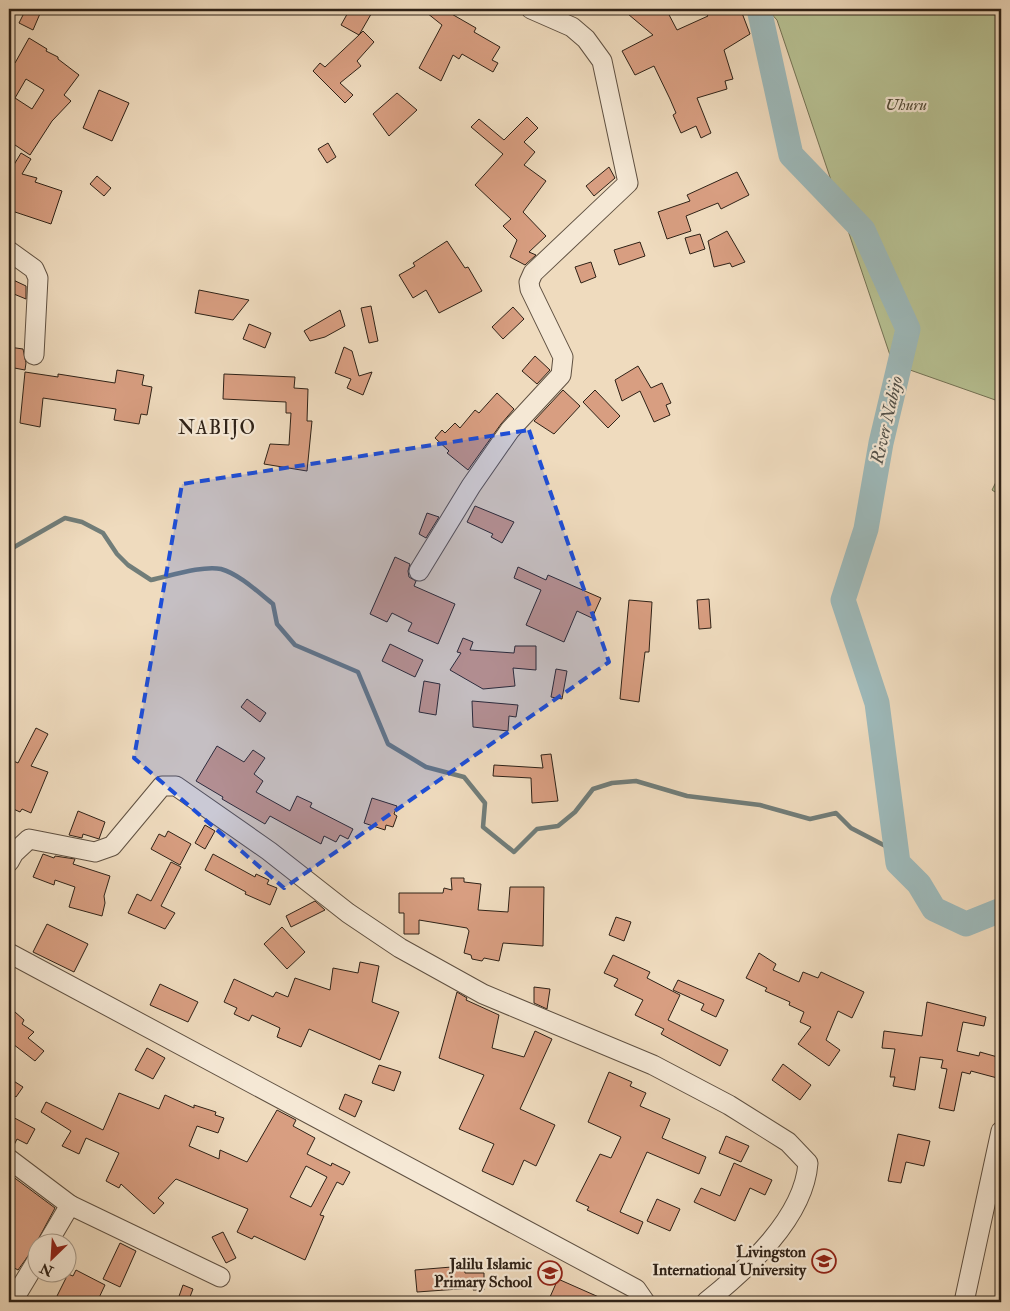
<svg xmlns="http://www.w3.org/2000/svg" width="1010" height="1311" viewBox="0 0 1010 1311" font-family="'IM FELL Double Pica',serif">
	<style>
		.green { fill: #b7c193; stroke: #737255 }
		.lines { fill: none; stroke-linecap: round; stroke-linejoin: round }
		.stream { stroke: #717d79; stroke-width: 4.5 }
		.river { stroke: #9db9ba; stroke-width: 25 }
		.building { fill: #d89e81; stroke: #2f2217; fill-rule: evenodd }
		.minor-casing { stroke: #5f5041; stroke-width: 21 }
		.minor { stroke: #f5e8d5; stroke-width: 19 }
		.marked { fill: #1d4ed8; fill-opacity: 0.2; stroke: #1d4ed8; stroke-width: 4; stroke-dasharray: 10 6; stroke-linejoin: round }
		.labels { text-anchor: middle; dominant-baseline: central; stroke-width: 4.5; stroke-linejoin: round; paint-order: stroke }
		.park-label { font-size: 16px; font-style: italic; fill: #514a36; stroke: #f5e8d5 }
		.poi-label { font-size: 16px; font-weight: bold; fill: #2f2217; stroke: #f5e8d5; text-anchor: end }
		.water-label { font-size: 18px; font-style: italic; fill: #504f48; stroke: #f5e8d5 }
		.quarter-label { font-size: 19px; letter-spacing: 1px; fill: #2f2217; stroke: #f5e8d5 }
	</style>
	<rect width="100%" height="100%" fill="#efdbbe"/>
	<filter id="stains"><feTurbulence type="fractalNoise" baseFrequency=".004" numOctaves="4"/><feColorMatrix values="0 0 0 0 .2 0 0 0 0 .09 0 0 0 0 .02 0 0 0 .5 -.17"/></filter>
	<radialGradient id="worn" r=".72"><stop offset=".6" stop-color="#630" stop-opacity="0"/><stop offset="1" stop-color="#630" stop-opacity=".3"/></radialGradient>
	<g class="green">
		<path d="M767,9H1001V402L893,364L777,20Z"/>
		<path d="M1001,472V496L992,490Z"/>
	</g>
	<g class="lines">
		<path class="stream" d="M9,550L65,518L82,522L103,533L117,554L128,565L151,580C170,576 203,565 221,569C239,574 258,592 273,604L277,624L295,645L358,672L388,744L426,767L464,777L485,803L483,827L514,852L537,829L558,826L575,812L593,789L612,783L636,781L687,796L760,805L810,819L836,813L851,828L897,852"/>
		<path class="river" d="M759,9L791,155L863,230L908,329L881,443L866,529L843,600L877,703L898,863L919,884L934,909L966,924L1001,910"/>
	</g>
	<g class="building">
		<path d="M26,9H42L33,30L19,23Z"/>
		<path d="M350,9H374L359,35L363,31L374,42L357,61L361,66L340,83L353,95L345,103L313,71L320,63L325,67L359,35L341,25Z"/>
		<path d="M422,9H443L476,28L474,32L500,47L492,60L498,63L493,72L462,54L459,59L453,55L441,81L419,68L442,25Z"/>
		<path d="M622,9H666L677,30L708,16L702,9H738L742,13L750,34L724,50L733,79L725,81L727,89L697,98L711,133L701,138L696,126L681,133L673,115L676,113L670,99L654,66L635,75L622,51L653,35Z"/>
		<path d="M29,38L47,49L46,51L58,57V59L79,75L64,95L71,101L52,121L30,155L9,141V60L15,63ZM26,79L44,90L32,109L15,98Z"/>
		<path d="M99,90L129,103L112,141L83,128Z"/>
		<path d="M397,93L417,110L389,136L373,114Z"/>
		<path d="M527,117L538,128L524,142L535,152L524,165L546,181L523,212L546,236L529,252L536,255L525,265L510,257L517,240L503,226L511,219L475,185L503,154L471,127L479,119L504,140Z"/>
		<path d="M328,143L336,157L327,163L318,149Z"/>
		<path d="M21,153L31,159L22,174L37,178L35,182L62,191L51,224L9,210V173Z"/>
		<path d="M609,167L615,178L594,196L586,186Z"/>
		<path d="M737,172L749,195L721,209L718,203L686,216L691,231L667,239L658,212L690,201L687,195Z"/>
		<path d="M97,176L111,188L104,196L90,184Z"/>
		<path d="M727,231L745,262L732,267L730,263L714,267L708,241Z"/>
		<path d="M700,234L705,249L690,254L685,238Z"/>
		<path d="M447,241L465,268L468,267L482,291L439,313L426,290L413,298L399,275L415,266L413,263Z"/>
		<path d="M640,242L645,256L619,265L614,250Z"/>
		<path d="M591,262L596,277L581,283L575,267Z"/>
		<path d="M9,278L26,286V299L9,292Z"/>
		<path d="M199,290L249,300L233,320L195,313Z"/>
		<path d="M371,306L378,341L369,343L361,308Z"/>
		<path d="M513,307L524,319L503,339L492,327Z"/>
		<path d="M340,310L345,326L325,337L310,341L304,331Z"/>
		<path d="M249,324L271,333L265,348L243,339Z"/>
		<path d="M9,347L23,349L26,363L25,370L9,367Z"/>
		<path d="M344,347L352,351L359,376L372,372L363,395L347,388L351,379L335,373Z"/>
		<path d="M535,356L550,370L537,384L522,371Z"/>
		<path d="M638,366L651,388L662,383L671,403L666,405L670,415L654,422L640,391L622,401L615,380Z"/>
		<path d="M117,370L144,375L142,385L152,387L147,415L141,414L139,424L114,420L116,409L43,398L40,427L20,423L25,372L58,377V374L115,383Z"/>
		<path d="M224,374L295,377L294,388L308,389L307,421H312L307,471L264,464L270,444L289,445L291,413H286V402L223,399Z"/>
		<path d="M563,390L580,406L554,434L534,421Z"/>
		<path d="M595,390L620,416L608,428L583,402Z"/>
		<path d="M497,393L514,409L501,424L468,470L447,453L449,451L435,438L442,430L445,433L455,423L460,428L475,410L479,413Z"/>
		<path d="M475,506L514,522L502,543L491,537L493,534L467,522Z"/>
		<path d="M427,513L439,517L426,538L419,534Z"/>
		<path d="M395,557L410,564L408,571L409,577L416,581L414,586L455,604L438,644L408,631L412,623L392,613L387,622L370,614Z"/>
		<path d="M518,567L546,580L548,575L601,598L592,618L577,611L564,642L526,625L541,590L514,578Z"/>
		<path d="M709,599L711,628L699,629L697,600Z"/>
		<path d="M629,600L652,602L649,652H645L639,702L620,699Z"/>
		<path d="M463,638L473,642L470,650L514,653L515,646H536V670L513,668L515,686L483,689L450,670L461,653L457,652Z"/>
		<path d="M390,644L423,660L415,677L382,661Z"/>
		<path d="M556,669L567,671L562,699L551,697Z"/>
		<path d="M424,681L440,684L436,715L419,712Z"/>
		<path d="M247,699L266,713L260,722L241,707Z"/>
		<path d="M472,701L518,705L516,717L509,716L508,731L473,727Z"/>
		<path d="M36,728L48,734L31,766L48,772L31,813L22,809L20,812L9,807V759L18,763Z"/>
		<path d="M217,746L244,762L253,750L265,758L254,774L263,781L256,792L290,811L297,796L312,803L310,807L353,829L348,839L340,835L336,842L324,836L321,844L270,816L265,824L222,799L223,797L196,781Z"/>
		<path d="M551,754L558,801L532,803L531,778L493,776L494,765L543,768L541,755Z"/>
		<path d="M372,798L397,806L394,814L397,816L393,827L386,825L385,830L364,823Z"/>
		<path d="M78,811L105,822L99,839L83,834L82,838L69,835Z"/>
		<path d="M205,825L215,831L205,849L195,843Z"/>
		<path d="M168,831L191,844L180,865L151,849L159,834L165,837Z"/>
		<path d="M43,854L54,858L55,856L75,859L73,864L110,876L104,896L105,903L102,916L69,907L75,887L55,880L54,885L33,877Z"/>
		<path d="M213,854L255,877L256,874L269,880L267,884L277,888L270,905L245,894L246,892L205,870Z"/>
		<path d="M171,862L181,867L161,906L175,913L165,929L128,913L137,894L151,901Z"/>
		<path d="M451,878H464V882L481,884L478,910L508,912L510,887H544L543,946L503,943L499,961L484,958L482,961L472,959L471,955L464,953L469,931L467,928L419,920V934H404V913H399V893H443L444,888L452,890Z"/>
		<path d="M315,901L325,910L291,927L286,916Z"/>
		<path d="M616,917L631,922L624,941L609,935Z"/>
		<path d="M47,924L88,944L74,972L33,952Z"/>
		<path d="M282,927L305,952L287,969L264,944Z"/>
		<path d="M759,953L776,964L773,970L799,982L803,972L818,978L821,972L864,992L852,1018L838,1011L826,1040L840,1050L829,1066L798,1044L811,1027L800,1022L804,1012L789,1005L790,1002L765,991L767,988L746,978Z"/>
		<path d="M613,955L650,972L647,978L680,995L668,1020L728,1050L720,1066L661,1034L664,1029L635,1015L643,1000L614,986L618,979L604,973Z"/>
		<path d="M360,962L379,966L372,1002L399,1012L380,1060L309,1029L301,1047L277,1037L280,1028L252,1015L249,1021L234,1014L237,1008L224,1002L234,979L273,997L276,992L288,997L295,978L330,990L333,968L358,973Z"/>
		<path d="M678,980L724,1000L716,1017L701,1010L704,1004L673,990Z"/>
		<path d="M160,984L198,1002L188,1022L150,1005Z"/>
		<path d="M534,987L550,989L547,1009L534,1003Z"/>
		<path d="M457,992L467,998L466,1000L499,1015L492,1048L524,1057L535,1031L552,1039L520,1109L555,1125L536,1166L524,1160L513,1185L482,1171L494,1144L459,1129L484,1075L439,1058Z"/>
		<path d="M927,1002L986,1017L984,1026L963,1022L957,1051L979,1056L980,1052L1001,1058V1079L971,1071L970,1074L962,1072L954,1111L939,1108L947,1069L941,1068L943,1060L920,1057L915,1090L893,1086L895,1077H890L895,1049L882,1048L884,1031L922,1036Z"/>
		<path d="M15,1012L24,1020L22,1024L34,1032L28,1038L44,1051L35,1061L9,1041V1018Z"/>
		<path d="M147,1048L165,1058L153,1079L135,1070Z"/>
		<path d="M783,1064L811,1085L800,1100L772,1080Z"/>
		<path d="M379,1065L401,1072L394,1091L372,1083Z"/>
		<path d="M609,1072L632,1082L630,1086L646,1093L640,1106L670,1119L662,1138L706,1157L699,1174L647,1152L620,1212L643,1222L638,1234L587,1210L589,1207L576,1201L600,1154L611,1158L621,1137L588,1122Z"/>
		<path d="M9,1078L23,1087L16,1097L9,1092Z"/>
		<path d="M119,1093L159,1109L165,1095L194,1108V1105L216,1112L215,1115L224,1118L218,1133L197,1126L189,1146L219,1159L220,1150L247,1162L277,1110L296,1120L293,1126L315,1138L307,1154L331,1166L332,1163L350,1172L343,1185L337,1182L320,1215L324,1216L305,1260L254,1236L252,1239L237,1232L248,1209L176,1179L158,1198L164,1203L154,1214L121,1184L119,1188L106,1181L119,1153L86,1138L79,1154L62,1146L71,1131L41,1112L46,1102L103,1130ZM306,1166L327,1177L311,1207L290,1197Z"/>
		<path d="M345,1094L362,1101L355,1117L339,1109Z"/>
		<path d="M9,1115L35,1129L27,1144L17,1139L12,1149L9,1148Z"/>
		<path d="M898,1134L930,1141L924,1166L906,1162L901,1183L888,1181Z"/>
		<path d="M726,1136L749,1146L741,1162L719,1153Z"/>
		<path d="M734,1163L772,1180L765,1195L750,1188L735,1221L694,1202L701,1188L720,1196Z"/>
		<path d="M12,1176L55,1208L33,1249L18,1270L9,1265V1183Z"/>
		<path d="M657,1199L680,1209L670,1231L647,1221Z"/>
		<path d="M223,1232L236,1258L226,1263L212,1237Z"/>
		<path d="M120,1243L136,1251L120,1287L103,1279Z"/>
		<path d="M464,1266L465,1273H484V1290H473V1288L417,1292L415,1270Z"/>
		<path d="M76,1270L105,1285L97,1302H54L68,1274L73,1276Z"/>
		<path d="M558,1279L610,1302H563L550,1297Z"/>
		<path d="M183,1285L193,1289L188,1302H177Z"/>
	</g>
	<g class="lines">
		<g class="minor-casing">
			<g id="minor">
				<path d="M9,251L34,269L38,278L34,355"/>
				<path d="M419,571L471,486L510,430L561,375L563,357L530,289L529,282L533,273L628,183L602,61L586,39L572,27L531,9"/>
				<path d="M9,862L14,853L29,839L95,852L112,846L162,786H176L269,851L348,913L400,948L483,994L653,1065L729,1105L788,1142L808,1163C804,1218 747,1269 706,1302"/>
				<path d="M9,953L636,1289L645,1302"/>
				<path d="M9,1159L70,1205"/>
				<path d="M47,1244L70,1205L220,1277"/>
				<path d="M12,1302L38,1259"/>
				<path d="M964,1302L1001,1131"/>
			</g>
		</g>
		<use href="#minor" class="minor"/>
	</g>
	<path class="marked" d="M529,430L609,662L284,888L134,758L182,484Z"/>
	<defs>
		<g id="university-ring" transform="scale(1.25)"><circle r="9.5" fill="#f5e8d5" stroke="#8f2418" stroke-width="1.5"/><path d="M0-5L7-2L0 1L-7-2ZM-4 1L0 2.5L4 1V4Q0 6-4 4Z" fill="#8f2418"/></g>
		<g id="school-ring" transform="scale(1.25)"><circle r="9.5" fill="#f5e8d5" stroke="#8f2418" stroke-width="1.5"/><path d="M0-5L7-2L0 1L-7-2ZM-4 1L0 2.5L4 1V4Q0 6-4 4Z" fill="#8f2418"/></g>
	</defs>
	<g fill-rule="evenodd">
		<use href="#university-ring" x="824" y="1261"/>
		<use href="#school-ring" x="550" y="1273"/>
	</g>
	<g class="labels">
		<g class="park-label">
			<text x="906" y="105">Uhuru</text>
		</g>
		<g class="poi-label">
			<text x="806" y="1252">Livingston<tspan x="806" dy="18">International University</tspan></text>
			<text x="532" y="1264">Jalilu Islamic<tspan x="532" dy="18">Primary School</tspan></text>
		</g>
		<g class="water-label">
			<text transform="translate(887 420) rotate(-77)">River Nabijo</text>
		</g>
		<g class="quarter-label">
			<text x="217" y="428">NABIJO</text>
		</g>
	</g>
	<rect width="1010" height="1311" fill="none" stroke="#efdbbe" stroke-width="30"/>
	<rect x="10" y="10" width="990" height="1291" fill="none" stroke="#2f2217" stroke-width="2.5"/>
	<rect x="15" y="15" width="980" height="1281" fill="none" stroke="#2f2217"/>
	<g transform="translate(52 1258) rotate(205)"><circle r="24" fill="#f5e8d5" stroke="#a69989"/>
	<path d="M0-4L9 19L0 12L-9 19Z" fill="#8f2418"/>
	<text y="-8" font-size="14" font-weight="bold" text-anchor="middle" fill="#2f2217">N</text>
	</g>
	<rect width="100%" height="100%" filter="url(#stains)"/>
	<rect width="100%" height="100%" fill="url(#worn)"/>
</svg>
